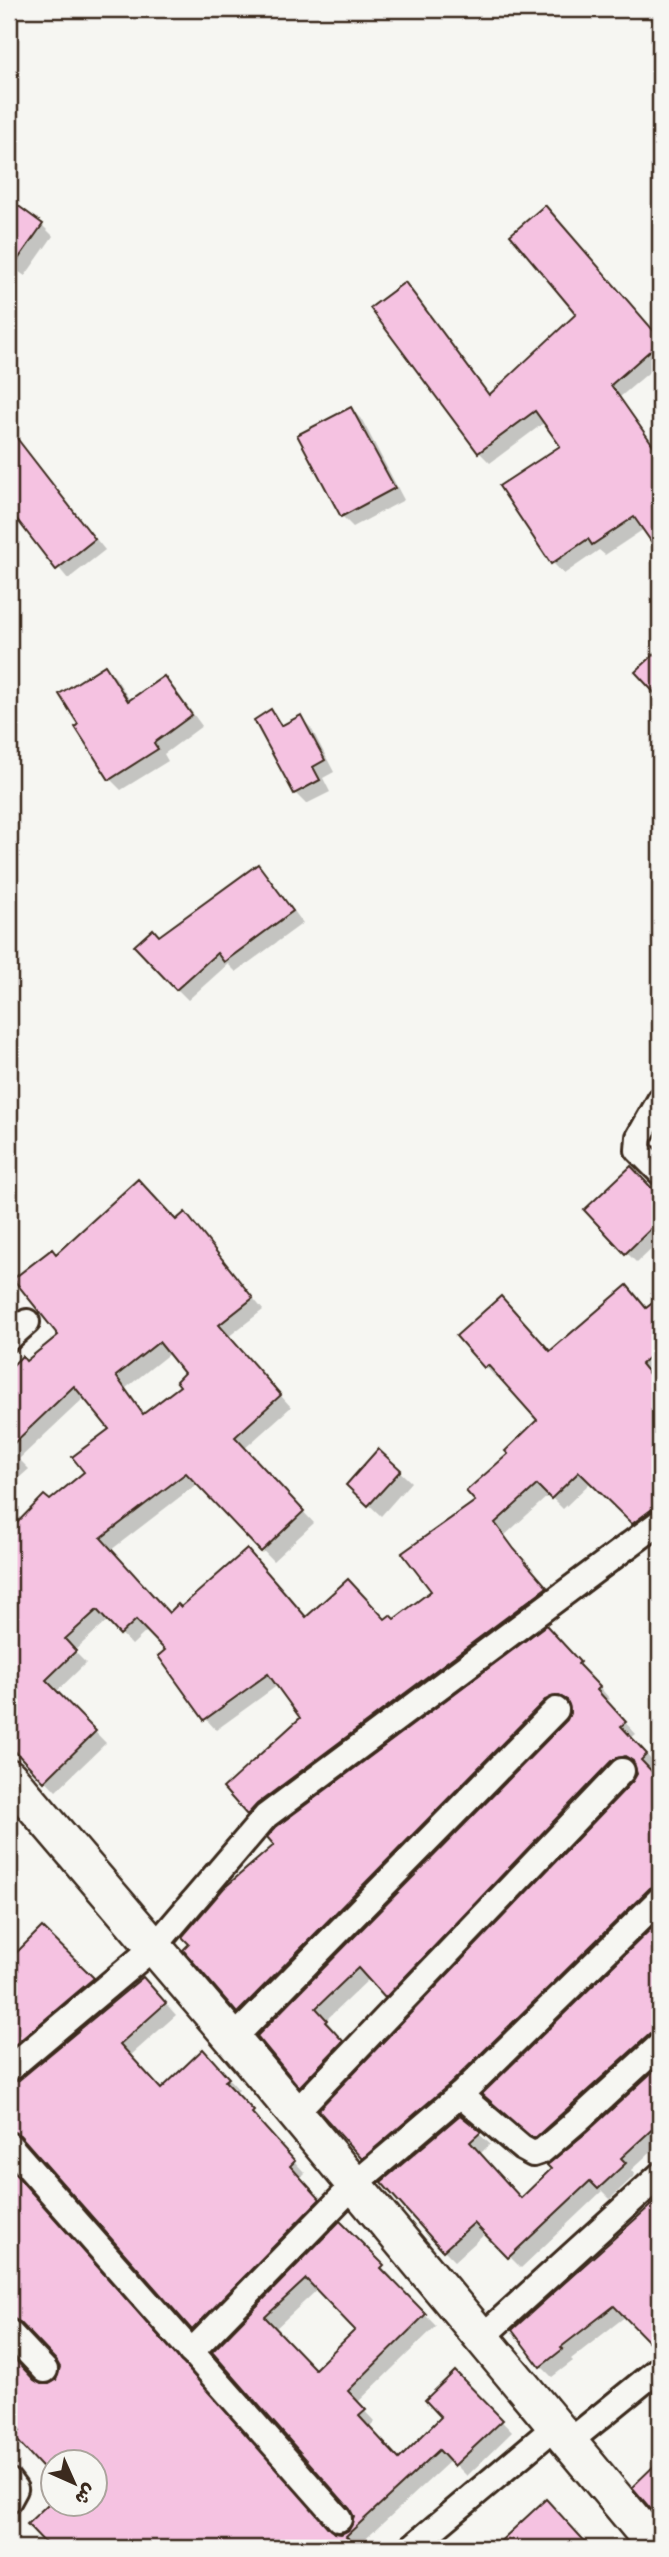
<svg xmlns="http://www.w3.org/2000/svg" width="669" height="2557" viewBox="0 0 669 2557" font-family="'Balsamiq Sans','Playpen Sans Arabic',sans-serif">
	<style>
		.shadow { fill: #0003; fill-rule: evenodd }
		.building { fill: #f5c2e1; stroke: #3b2a1e; stroke-width: 2; fill-rule: evenodd }
		.lines { fill: none; stroke-linecap: round; stroke-linejoin: round }
		.street-casing { stroke: #3b2a1e; stroke-width: 30 }
		.secondary-casing { stroke: #3b2a1e; stroke-width: 40 }
		.street { stroke: #f6f6f2; stroke-width: 24 }
		.secondary { stroke: #f6f6f2; stroke-width: 35 }
	</style>
	<rect width="100%" height="100%" fill="#f6f6f2"/>
	<filter id="ink" filterUnits="userSpaceOnUse"><feTurbulence type="fractalNoise" baseFrequency=".0143" numOctaves="2"/><feDisplacementMap in="SourceGraphic" scale="14" xChannelSelector="R" yChannelSelector="G"/><feConvolveMatrix kernelMatrix="1 2 1 2 8 2 1 2 1" color-interpolation-filters="sRGB"/></filter>
	<g filter="url(#ink)">
		<g class="shadow">
			<path d="M9,201L42,225L53,236L25,276L9,265Z"/>
			<path d="M555,218L660,339V363L620,397L660,453V551L644,529L605,555L599,550L564,574L553,563L562,446L545,422L490,463L479,452L405,284L416,295L491,396L579,314Z"/>
			<path d="M351,409L362,420L404,500L353,527L342,516L300,436Z"/>
			<path d="M19,444L105,550L68,579L14,513L9,517V453Z"/>
			<path d="M105,667L116,678L131,702L164,678L175,689L202,726L164,754L168,761L121,790L110,779L77,727Z"/>
			<path d="M270,711L284,726L300,717L311,728L334,772L323,778L330,792L306,804L295,793L256,720Z"/>
			<path d="M258,866L269,877L303,923L236,972L228,964L188,1000L177,989L160,938Z"/>
			<path d="M642,1179L660,1199V1241L637,1263L626,1252Z"/>
			<path d="M185,1215L263,1310L228,1337L291,1407L244,1449L314,1523L273,1561L198,1483L111,1550L169,1615L181,1610L307,1619L394,1622L433,1592L478,1502L510,1454L539,1421L499,1376L496,1378L458,1336L550,1353L647,1310L658,1301L660,1303V1367L650,1376L660,1388V1522L645,1534L591,1482L563,1509L549,1495L505,1535L524,1562L557,1599L259,1825L225,1788L303,1718L278,1685L216,1730L206,1719L161,1656L167,1650L148,1630L132,1645L108,1620L74,1651L86,1663L56,1692L106,1743L56,1791L9,1742V1533L44,1497L50,1503L87,1473L111,1429L85,1397L19,1459L29,1469L11,1485L9,1482V1371L22,1359L26,1363L60,1335L56,1256L176,1222ZM170,1353L187,1373L183,1386L145,1415L126,1388Z"/>
			<path d="M379,1452L411,1482L381,1516L348,1485Z"/>
			<path d="M557,1639L610,1699L606,1702L636,1734L631,1738L657,1766L651,1772L660,1782V1899L374,2169L363,2158L634,1782L638,1774V1767L622,1771L397,2007L369,1979L326,2020L337,2033L335,2035L353,2054L311,2097L259,2036L568,1721L572,1706L557,1710L249,2023L186,1950Z"/>
			<path d="M660,1922V2046L547,2148L485,2094Z"/>
			<path d="M42,1929L103,1990L9,2072V1963Z"/>
			<path d="M154,1990L176,2015L130,2056L162,2091L214,2063L239,2090L235,2094L263,2123L261,2125L305,2173L300,2178L330,2211L204,2339L26,2141L11,2144L9,2147V2085L11,2086Z"/>
			<path d="M660,2067V2143L631,2170L635,2175L610,2199L602,2191L521,2268L486,2233L455,2261L444,2250L460,2117L490,2144L480,2154L521,2200L588,2133Z"/>
			<path d="M9,2166L335,2535L349,2532L355,2523L352,2509L214,2352L340,2223L393,2278L391,2280L436,2326L357,2403L375,2422L369,2428L399,2461L444,2417L455,2373L512,2432L467,2476L451,2460L356,2548H53L30,2524L52,2503L94,2504V2462H52V2476L13,2433L9,2437V2355L39,2386H50L57,2381L61,2367L58,2359L27,2328H16L9,2335ZM318,2289L357,2330L315,2371L275,2329Z"/>
			<path d="M660,2199V2352L626,2316L571,2359L573,2361L552,2377L541,2366L646,2210Z"/>
		</g>
		<g class="building">
			<path d="M9,199L43,224L9,272Z"/>
			<path d="M545,205L660,338V342L611,385L660,455V554L634,517L592,545L588,539L551,564L499,486L560,446L535,411L478,453L370,308L405,282L489,395L576,314L510,235Z"/>
			<path d="M351,407L395,488L341,517L297,435Z"/>
			<path d="M9,428L95,539L56,570L9,509Z"/>
			<path d="M660,649V699L635,672Z"/>
			<path d="M105,665L128,701L164,676L192,715L154,743L158,749L109,780L75,727L78,724L59,694Z"/>
			<path d="M271,709L281,726L301,715L325,760L313,767L320,780L294,794L254,720Z"/>
			<path d="M258,864L293,911L224,962L217,953L176,990L134,946L153,929L159,936Z"/>
			<path d="M631,1166L660,1197V1220L625,1254L584,1210Z"/>
			<path d="M138,1179L176,1220L185,1212L253,1298L219,1325L281,1395L235,1437L304,1511L261,1552L186,1473L101,1538L169,1613L178,1604L181,1607L247,1549L306,1617L348,1579L385,1619L390,1615L394,1619L431,1591L402,1553L475,1501L466,1491L508,1454L505,1451L537,1420L488,1365L484,1368L456,1336L501,1296L550,1351L627,1285L646,1308L660,1297V1347L641,1364L660,1387V1507L651,1510L632,1524L579,1472L551,1499L537,1485L495,1523L514,1549L547,1587L257,1804L247,1815L223,1788L300,1718L268,1674L204,1720L158,1656L165,1650L136,1620L120,1635L97,1610L65,1639L76,1651L46,1680L96,1731L44,1782L9,1745V1531L44,1495L50,1500L84,1472L72,1457L109,1429L74,1386L9,1448V1369L22,1356L26,1361L58,1335L13,1279L52,1249L56,1254ZM159,1342L184,1373L176,1381L180,1386L143,1414L116,1376Z"/>
			<path d="M378,1449L401,1470L368,1506L346,1485Z"/>
			<path d="M546,1625L580,1662L578,1664L600,1687L597,1690L626,1722L621,1726L647,1754L641,1760L660,1780V1885L650,1888L450,2084L362,2159L318,2110L633,1781L637,1774L633,1761L625,1756L611,1761L385,1998L358,1968L316,2008L327,2020L325,2022L343,2041L299,2087L257,2036L567,1720L570,1713L567,1700L559,1696L545,1700L237,2013L183,1950L189,1944L182,1937L224,1888L274,1845L267,1837L276,1827Z"/>
			<path d="M660,1920V2031L650,2034L535,2138L530,2136L482,2094Z"/>
			<path d="M42,1927L94,1978L9,2050V1960Z"/>
			<path d="M143,1977L166,2003L120,2044L161,2089L203,2049L229,2078L225,2081L254,2111L252,2113L295,2161L290,2166L320,2199L192,2330L20,2135L9,2131V2083L19,2080Z"/>
			<path d="M660,2065V2122L621,2158L626,2163L598,2189L590,2181L508,2258L474,2223L443,2251L381,2182L460,2115L481,2132L470,2142L521,2198L551,2169L547,2165L587,2132Z"/>
			<path d="M9,2167L334,2533L341,2534L349,2530L354,2517L350,2509L212,2352L340,2221L384,2265L381,2268L426,2314L348,2391L366,2410L359,2416L399,2459L441,2417L425,2400L455,2371L503,2420L454,2466L439,2450L346,2536L357,2548H50L27,2524L48,2504H94V2462H52V2478L14,2437L20,2431L9,2419V2353L34,2380L41,2384H49L56,2380L60,2367L56,2360L20,2322L9,2318ZM306,2279L355,2330L315,2369L265,2317Z"/>
			<path d="M660,2197V2353L614,2306L561,2347L563,2349L540,2367L512,2330Z"/>
			<path d="M660,2460V2520L632,2487Z"/>
			<path d="M546,2499L591,2548H493Z"/>
		</g>
		<g class="lines">
			<g class="street-casing">
				<g id="street">
					<path d="M660,1100L639,1137L638,1150L660,1172"/>
					<path d="M9,1338L27,1322"/>
					<path d="M233,2039L556,1710"/>
					<path d="M9,2069L155,1946L266,1816L660,1522"/>
					<path d="M460,2095L522,2148L533,2154L542,2151L577,2121L660,2045"/>
					<path d="M295,2113L622,1771"/>
					<path d="M9,2145L339,2519"/>
					<path d="M9,2332L45,2370"/>
					<path d="M482,2337L660,2175"/>
					<path d="M191,2352L354,2185L460,2095L660,1899"/>
					<path d="M569,2442L660,2368"/>
					<path d="M9,2481L15,2489L9,2500"/>
					<path d="M411,2548L556,2426"/>
				</g>
			</g>
			<g class="secondary-casing">
				<path id="secondary" d="M9,1777L249,2058L657,2548"/>
			</g>
			<use href="#street" class="street"/>
			<use href="#secondary" class="secondary"/>
		</g>
	</g>
	<rect width="669" height="2557" fill="none" stroke="#f6f6f2" stroke-width="35"/>
	<rect x="18" y="18" width="634" height="2522" fill="none" stroke="#3b2a1e" stroke-width="2.5" filter="url(#ink)"/>
	<g transform="translate(74 2483) rotate(135)"><circle r="33" fill="#f6f6f2" stroke="#aba49d" stroke-width="2"/>
	<path d="M0-5L12 26L0 18L-12 26Z" fill="#3b2a1e"/>
	<text y="-10" font-size="19" font-weight="bold" text-anchor="middle" fill="#3b2a1e">ش</text>
	</g>
</svg>
